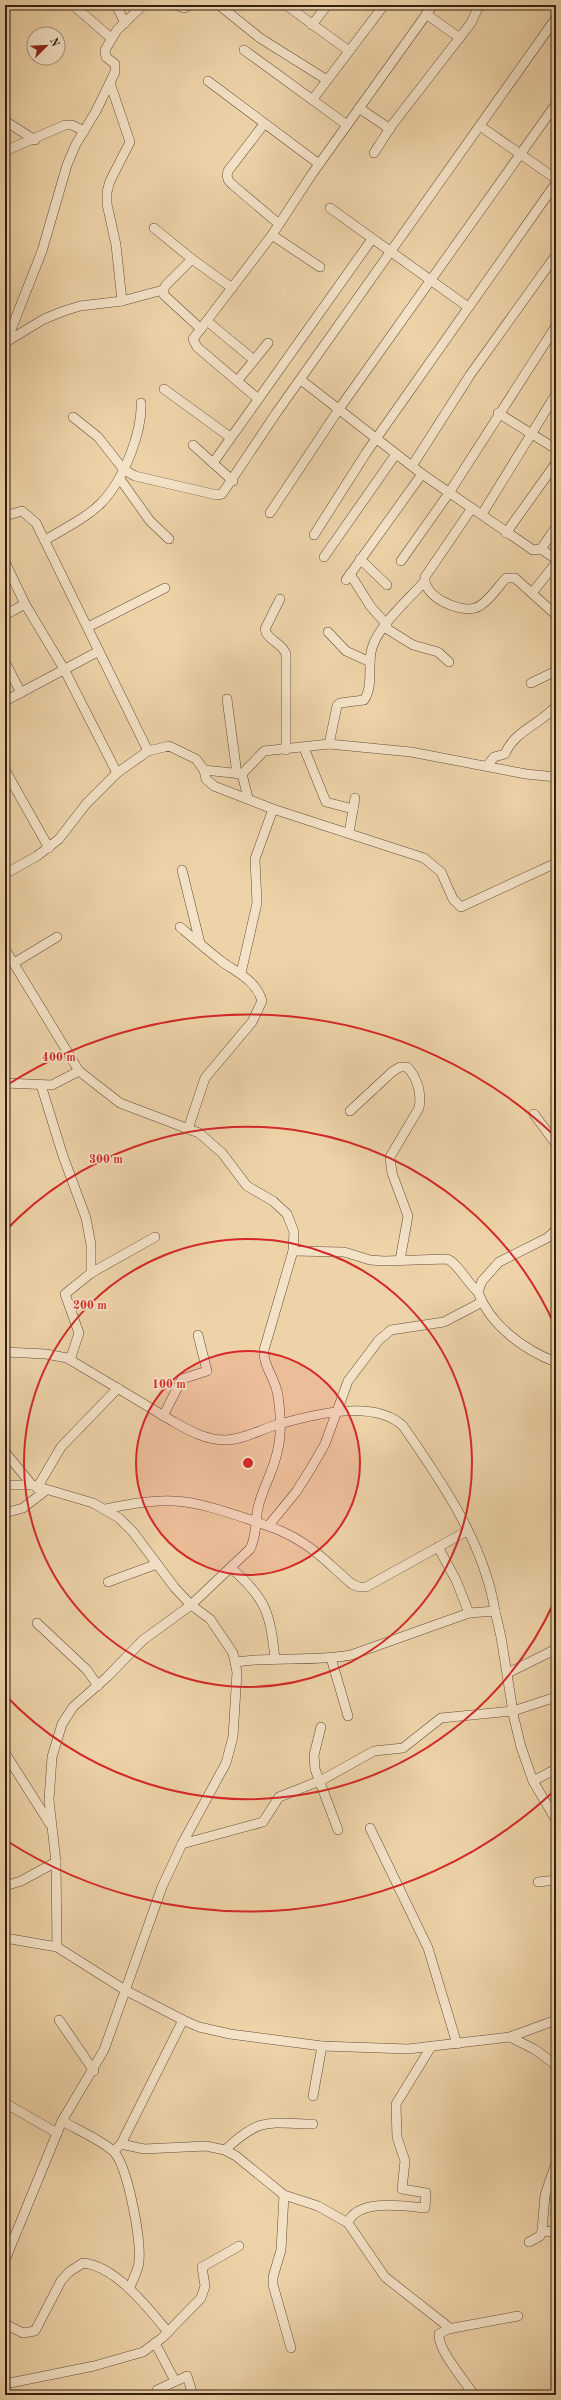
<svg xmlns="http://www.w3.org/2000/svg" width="561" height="2400" viewBox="0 0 561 2400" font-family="'Old Standard TT',serif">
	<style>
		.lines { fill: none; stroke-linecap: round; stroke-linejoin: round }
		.minor-casing { stroke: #624d38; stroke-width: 10 }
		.minor { stroke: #f4e2c7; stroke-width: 9 }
		.ring { fill: none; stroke: #d62828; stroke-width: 2 }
		.centre { fill: #d62828; stroke: #f4e2c7; stroke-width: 2 }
		.ring-label { font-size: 12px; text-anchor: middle; font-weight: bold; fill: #d62828; stroke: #f4e2c7; stroke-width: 3.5; stroke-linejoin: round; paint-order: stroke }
	</style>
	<rect width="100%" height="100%" fill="#eed3a9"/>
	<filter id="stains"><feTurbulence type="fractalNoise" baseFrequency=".005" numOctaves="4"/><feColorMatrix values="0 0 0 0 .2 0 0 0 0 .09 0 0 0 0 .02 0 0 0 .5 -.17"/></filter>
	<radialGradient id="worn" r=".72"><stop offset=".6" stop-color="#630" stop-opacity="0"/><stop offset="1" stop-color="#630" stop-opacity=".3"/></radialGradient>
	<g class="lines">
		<g class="minor-casing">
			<g id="minor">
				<path d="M73,5L111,38"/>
				<path d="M116,5L125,23"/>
				<path d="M175,5L184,8L190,5"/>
				<path d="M219,5L260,38L327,80"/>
				<path d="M286,5L349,51"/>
				<path d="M426,14L460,38"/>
				<path d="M312,25L327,5"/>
				<path d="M244,50L347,125"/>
				<path d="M208,81L319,164"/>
				<path d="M110,83L130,142L110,181L107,192V204L116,245L122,301"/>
				<path d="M313,99L384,5"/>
				<path d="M359,108L390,129"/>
				<path d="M5,121L35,140"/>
				<path d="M264,124L228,171C226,178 228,181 234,186L279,224"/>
				<path d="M480,126L556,179"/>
				<path d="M5,151L65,125H72L84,131"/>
				<path d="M374,153L392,125L471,23L477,10L473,5"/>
				<path d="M330,208L468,307"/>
				<path d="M154,228L192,259L232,288"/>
				<path d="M272,235L320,267"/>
				<path d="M192,259L166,285L163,290L164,295L201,329"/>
				<path d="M207,321L254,360"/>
				<path d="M6,342L44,319L64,311L80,306L122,301L163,290"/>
				<path d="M5,345L42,251L67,165L76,144L96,111L115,72V64L106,57L105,50L117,30L143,5"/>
				<path d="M238,380L268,343"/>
				<path d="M301,380L422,474L533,550L541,549L556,527"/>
				<path d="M164,389L230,437"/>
				<path d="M257,398L197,347L193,339L272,235L312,174L433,5"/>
				<path d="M498,413L556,449"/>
				<path d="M73,417L98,437L124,470L135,476L217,495L222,494L277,412L556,18"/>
				<path d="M193,445L233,481"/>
				<path d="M213,463L372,239"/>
				<path d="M412,466L470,375L556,255"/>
				<path d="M120,479L150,521L169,539"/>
				<path d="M472,508L425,577C422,596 459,613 475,608C486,605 498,587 506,578H515L556,615"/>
				<path d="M270,513L339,409L556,104"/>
				<path d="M482,514L556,394"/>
				<path d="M5,516L22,511L36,523L148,751"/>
				<path d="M506,533L556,463"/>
				<path d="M314,535L366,453L556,183"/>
				<path d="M45,540C92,513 110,506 131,453C137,437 142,421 141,403"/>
				<path d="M541,549L556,559"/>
				<path d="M324,557L396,454"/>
				<path d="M360,559L387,585"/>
				<path d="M401,561L449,493L556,326"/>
				<path d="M5,562L25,604L64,669L117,773"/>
				<path d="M350,574L371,607L387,625"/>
				<path d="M346,580L422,474"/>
				<path d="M532,593L556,563"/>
				<path d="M280,599L265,629C267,641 282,642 286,654V750"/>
				<path d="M5,615L25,604"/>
				<path d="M88,627L165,588"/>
				<path d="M384,627L413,645L438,652L449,662"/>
				<path d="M328,632L346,651L370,662"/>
				<path d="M5,662L21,693"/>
				<path d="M531,683L556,671"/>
				<path d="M227,699L237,774"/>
				<path d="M5,701L99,651"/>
				<path d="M329,744L337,706L340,703L364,700C374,686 367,664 372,648C379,625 408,600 424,582"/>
				<path d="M304,748L326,802L353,809"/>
				<path d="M487,766L494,757L505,754C514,731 541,724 556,706"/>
				<path d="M5,770L49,848"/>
				<path d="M204,770L242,774L264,751L329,744L411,752L526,774L556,777"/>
				<path d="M242,774L248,798"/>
				<path d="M349,833L355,798"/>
				<path d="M182,870L200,943"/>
				<path d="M5,874L37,856L59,839L86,804L117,773L148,751L169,746L196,759L204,770L206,779L214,786L273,809L424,858L441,872L453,899L461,907L556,863"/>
				<path d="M180,927C193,938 207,950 221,961C236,972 256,980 262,1001L252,1022L205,1078L188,1129"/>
				<path d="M5,949L79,1071L120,1103L199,1133L222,1153L247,1186L273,1201L287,1214L294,1232L293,1251L264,1350C263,1367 276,1379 278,1396C281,1415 282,1434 277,1453C273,1472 262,1489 258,1508C255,1522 257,1536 250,1549L191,1605L143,1640L107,1677L73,1707L62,1724L52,1757L49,1800L56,1862L57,1947"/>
				<path d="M14,963L57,937"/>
				<path d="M241,973L257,903L255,859L273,809"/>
				<path d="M5,1083L52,1085L79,1071"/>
				<path d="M41,1085L63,1156L86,1218L91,1245V1273"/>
				<path d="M350,1111L392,1072L400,1067H407C417,1077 422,1093 419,1108L390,1157L392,1173L408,1216L400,1260"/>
				<path d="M534,1114L556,1144"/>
				<path d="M556,1230L547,1238L499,1262L482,1281L478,1292C490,1325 524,1350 556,1362"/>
				<path d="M293,1251L344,1252L370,1260L384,1261L447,1259C457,1262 468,1284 478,1292"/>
				<path d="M5,1352L46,1354L67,1358L174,1422C190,1431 206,1440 225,1440C244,1440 263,1428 280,1424C315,1414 375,1399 403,1426C442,1482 484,1543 495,1611"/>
				<path d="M70,1360L79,1333L65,1294L91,1273L155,1237"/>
				<path d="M163,1416L182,1379L207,1371L198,1335"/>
				<path d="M5,1452L32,1485"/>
				<path d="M5,1485H32L93,1503L119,1518L133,1532L175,1588L191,1605L210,1619L233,1653L237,1672L233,1737L226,1763L182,1844L162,1887L104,2050L62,2121L5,2260"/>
				<path d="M37,1488L61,1447L118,1388"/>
				<path d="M106,1509C169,1495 188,1499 248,1519C269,1527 284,1530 303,1543C321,1554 336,1571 352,1584L359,1587H366L467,1531"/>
				<path d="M5,1513L23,1508L45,1491"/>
				<path d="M269,1525L296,1492L310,1470L325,1444L348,1381L379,1340L391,1330L444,1322L482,1302"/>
				<path d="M438,1547L456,1580L469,1613"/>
				<path d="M231,1568C267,1599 270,1614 275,1659"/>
				<path d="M108,1582L157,1564"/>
				<path d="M37,1623L87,1670L98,1686"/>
				<path d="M331,1658L348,1716"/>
				<path d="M236,1662C275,1656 313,1662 351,1655L469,1613L495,1611L501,1637L514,1718L521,1747L533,1781L556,1820"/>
				<path d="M508,1673L556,1649"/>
				<path d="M321,1727L314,1755L315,1769L338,1830"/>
				<path d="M5,1753L50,1824"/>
				<path d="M533,1781L556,1769"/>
				<path d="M370,1828L428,1948L457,2044"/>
				<path d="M182,1844L263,1822L279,1797L322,1780L374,1751L403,1748L441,1718L513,1711L556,1697"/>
				<path d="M538,1882L556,1880"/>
				<path d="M5,1886L21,1881L56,1862"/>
				<path d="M5,1938L57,1947L125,1990L183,2020L199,2027L230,2034L322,2046L408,2049L510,2037L556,2020"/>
				<path d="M59,2020L94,2071"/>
				<path d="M510,2037L534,2049L556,2065"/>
				<path d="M313,2096L322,2046"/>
				<path d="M5,2103L57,2133"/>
				<path d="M62,2121C76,2129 103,2141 113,2151C128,2165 141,2240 139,2261C139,2269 133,2279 130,2287"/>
				<path d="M121,2144L144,2149L206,2146L225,2150L236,2156L284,2195L318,2206L348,2223L385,2277L451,2329"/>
				<path d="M117,2148L121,2144L183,2020"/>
				<path d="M225,2150C260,2117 267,2123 313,2124"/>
				<path d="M284,2195L281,2250L273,2277V2285L291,2348"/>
				<path d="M348,2223C357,2198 404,2206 425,2208L426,2193L402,2189L405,2161L397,2137L396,2104L431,2047"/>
				<path d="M542,2231L556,2232"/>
				<path d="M529,2242L540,2236L542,2231L545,2195L556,2163"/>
				<path d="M5,2324L23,2333L35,2331L61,2281L69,2272L83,2263C116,2266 148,2308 168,2332"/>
				<path d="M155,2343L175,2381"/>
				<path d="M5,2384L94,2366L143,2352L162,2338L201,2298L205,2286L202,2267L239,2246"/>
				<path d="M159,2395L157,2390L187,2376L193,2395"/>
				<path d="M474,2395C465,2381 437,2349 439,2334L448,2329L518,2316"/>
			</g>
		</g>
		<use href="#minor" class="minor"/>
	</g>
	<circle cx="248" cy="1463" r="112" fill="#d62828" fill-opacity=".12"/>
	<g class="ring">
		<circle cx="248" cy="1463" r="112"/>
		<circle cx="248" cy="1463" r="224"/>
		<path d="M555 1600A336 336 0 0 1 6 1696M6 1230A336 336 0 0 1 555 1326"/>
		<path d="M554 1791A448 448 0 0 1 7 1841M7 1085A448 448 0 0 1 554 1135"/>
	</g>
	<circle cx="248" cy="1463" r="6" class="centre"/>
	<g class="ring-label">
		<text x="59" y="1061">400 m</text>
		<text x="106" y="1163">300 m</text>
		<text x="90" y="1309">200 m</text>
		<text x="169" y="1388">100 m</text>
	</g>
	<rect width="561" height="2400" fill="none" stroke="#eed3a9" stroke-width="20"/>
	<rect x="6" y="6" width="549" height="2388" fill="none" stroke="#332012" stroke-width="2"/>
	<rect x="10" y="10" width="541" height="2380" fill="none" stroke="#332012"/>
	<g transform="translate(46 46) rotate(66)"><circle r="19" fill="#f4e2c7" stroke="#a7947f"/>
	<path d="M0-3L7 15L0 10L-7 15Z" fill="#8f2418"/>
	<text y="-6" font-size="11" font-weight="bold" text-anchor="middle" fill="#332012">N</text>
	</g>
	<rect width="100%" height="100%" filter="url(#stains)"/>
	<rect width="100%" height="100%" fill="url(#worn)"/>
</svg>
